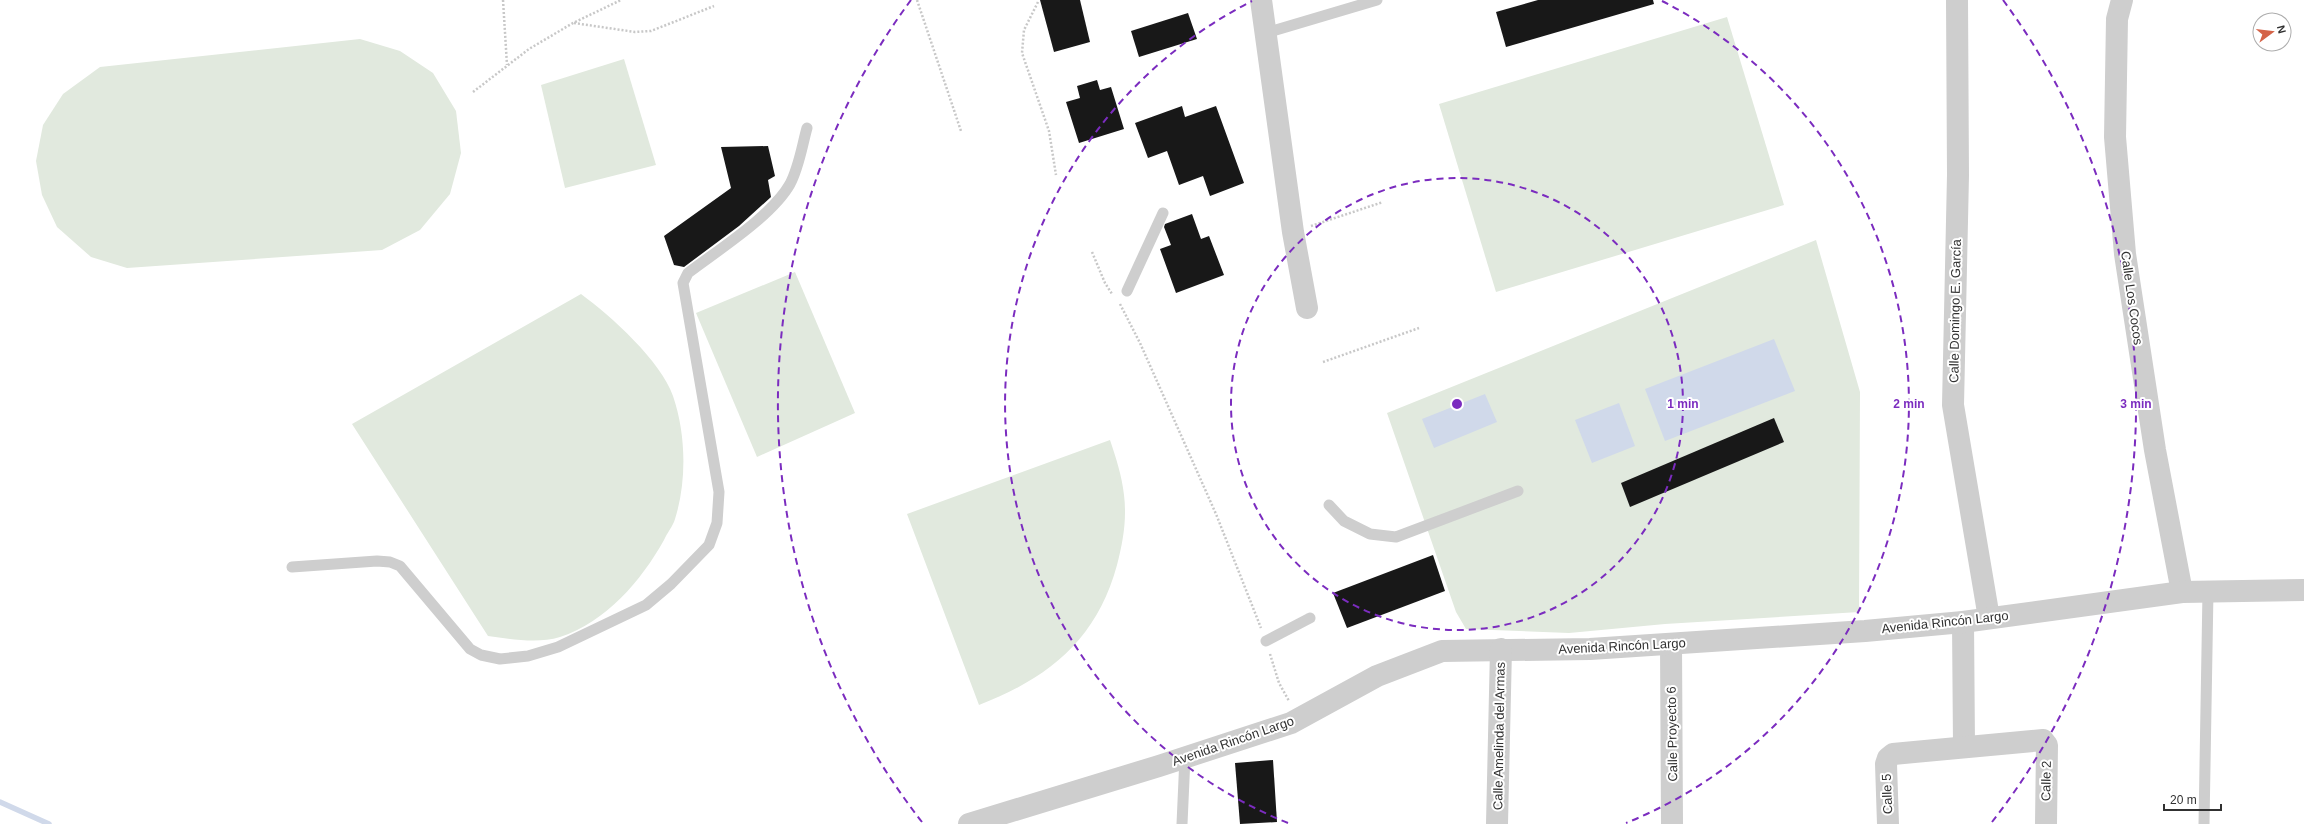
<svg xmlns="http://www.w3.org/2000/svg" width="2304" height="824" viewBox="0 0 2304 824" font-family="Arial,sans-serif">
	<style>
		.green { fill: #e1e9de }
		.water { fill: #d0d9ea }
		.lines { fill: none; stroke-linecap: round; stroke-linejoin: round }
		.stream { stroke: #d0d9ea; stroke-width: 5.5 }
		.building { fill: #181818 }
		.path { stroke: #c8c8c8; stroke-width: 2.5; stroke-dasharray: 2 2; stroke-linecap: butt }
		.service { stroke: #cecece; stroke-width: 11 }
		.minor { stroke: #cecece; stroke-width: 22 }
		.ring { fill: none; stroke: #7b2cbf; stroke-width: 2; stroke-dasharray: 7 5 }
		.labels { text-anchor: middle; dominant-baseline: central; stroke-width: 4; stroke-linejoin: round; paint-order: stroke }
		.street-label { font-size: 13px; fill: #313131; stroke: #fff }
		.centre { fill: #7b2cbf; stroke: #fff; stroke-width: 2 }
		.ring-label { font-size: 12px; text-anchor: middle; font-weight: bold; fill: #7b2cbf; stroke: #fff; stroke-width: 4; stroke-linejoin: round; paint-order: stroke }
	</style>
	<rect width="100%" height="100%" fill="#fff"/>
	<g class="green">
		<path d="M1727,17L1784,205L1496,292L1439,104Z"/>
		<path d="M360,39L400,51L433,73L456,111L461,153L450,194L420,230L382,250L127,268L91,257L57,227L42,195L36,161L43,125L63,94L100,67Z"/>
		<path d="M624,59L656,165L565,188L541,85Z"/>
		<path d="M1816,240L1860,392L1859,612L1665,624L1569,633L1466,629L1456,612L1387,413Z"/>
		<path d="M795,272L855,413L757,457L696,313Z"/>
		<path d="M581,294C611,316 661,361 673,396C686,434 687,481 675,519C673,526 667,533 664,540C641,581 606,622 560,637C537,644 512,639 488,636L352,424Z"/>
		<path d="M1110,440C1116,458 1122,476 1124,495C1127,519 1123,542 1117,565C1097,639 1049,678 979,705L907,514Z"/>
	</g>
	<g class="water">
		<path d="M1774,339L1795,391L1665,441L1645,389Z"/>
		<path d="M1485,394L1497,422L1434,448L1422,419Z"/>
		<path d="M1619,403L1635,446L1592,463L1575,420Z"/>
	</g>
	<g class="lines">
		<path class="stream" d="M0,802L49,824"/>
	</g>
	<g class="building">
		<path d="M1040,0H1080L1090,42L1054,52Z"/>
		<path d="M1538,0H1653L1654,4L1506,47L1496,12Z"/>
		<path d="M1188,13L1197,39L1139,57L1131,31Z"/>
		<path d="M1097,80L1100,90L1111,87L1124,129L1079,143L1066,102L1080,98L1077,86Z"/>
		<path d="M1182,106L1185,117L1216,106L1244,183L1210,196L1203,176L1179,185L1167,151L1148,158L1135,123Z"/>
		<path d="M768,146L775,176L768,180L771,197L739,226L684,267L674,265L664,236L731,188L721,147Z"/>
		<path d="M1192,214L1201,239L1209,236L1224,275L1176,293L1160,249L1171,245L1164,227L1165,224Z"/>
		<path d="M1774,418L1784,442L1630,507L1621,483Z"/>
		<path d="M1433,555L1445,591L1347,628L1333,593Z"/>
		<path d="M1273,760L1277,822L1240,824L1235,763Z"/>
	</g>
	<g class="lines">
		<g class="path">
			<path d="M503,0L507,65"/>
			<path d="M917,0L961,131"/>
			<path d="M1038,2L1024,30L1022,53L1049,131L1056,175"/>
			<path d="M574,23L635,32L651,31L714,6"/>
			<path d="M473,92L529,49L573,23L621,0"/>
			<path d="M1311,226L1383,202"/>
			<path d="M1092,252L1105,283L1112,294"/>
			<path d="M1120,304L1140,343L1216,514L1261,628"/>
			<path d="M1323,362L1419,328"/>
			<path d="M1270,654L1279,683L1289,701"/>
		</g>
		<g class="service">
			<path d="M1266,33L1377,0"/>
			<path d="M1127,291L1163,213"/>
			<path d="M1329,505L1344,521L1370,534L1396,537L1518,491"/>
			<path d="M292,567L377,561L390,562L400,566L470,649L481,655L500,659L528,656L558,647L646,605L671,584L709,545L717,523L719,492L683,283L688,273C718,250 772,216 790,184C799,167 802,146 807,128"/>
			<path d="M1266,641L1310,618"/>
			<path d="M1182,824L1185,757"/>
			<path d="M2204,824L2208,591"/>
		</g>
		<g class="minor">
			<path d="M1261,0L1293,232L1307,308"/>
			<path d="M1957,0L1958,175L1953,405L1989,618"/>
			<path d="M2122,0L2117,19L2115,137L2125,254L2155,450L2182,592"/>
			<path d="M1963,622L1964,746"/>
			<path d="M1671,644L1672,824"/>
			<path d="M969,824L1159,766L1291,723L1377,676L1442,651L1590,649L1865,631L1963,622L2182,592L2304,590"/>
			<path d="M1497,824L1501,649"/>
			<path d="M1888,824L1886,764L1888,758L1893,754L2043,740L2047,745L2046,824"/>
		</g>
	</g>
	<g class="ring">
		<circle cx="1457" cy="404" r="226"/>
		<path d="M1288 823A452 452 0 0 1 1252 1M1662 1A452 452 0 0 1 1626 823"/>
		<path d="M922 822A679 679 0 0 1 911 0M2003 0A679 679 0 0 1 1992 822"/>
	</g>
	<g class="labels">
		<g class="street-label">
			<text transform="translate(2132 298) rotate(82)">Calle Los Cocos</text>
			<text transform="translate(1955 311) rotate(-89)">Calle Domingo E. García</text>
			<text transform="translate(1945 622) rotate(-6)">Avenida Rincón Largo</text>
			<text transform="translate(1622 646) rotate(-3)">Avenida Rincón Largo</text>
			<text transform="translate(1672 734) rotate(-91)">Calle Proyecto 6</text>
			<text transform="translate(1499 736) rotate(-89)">Calle Amelinda del Armas</text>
			<text transform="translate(1233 741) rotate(-19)">Avenida Rincón Largo</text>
			<text transform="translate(2046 781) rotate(-89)">Calle 2</text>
			<text transform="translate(1887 794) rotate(-92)">Calle 5</text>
		</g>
	</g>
	<circle cx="1457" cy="404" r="6" class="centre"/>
	<g class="ring-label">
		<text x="1683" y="408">1 min</text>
		<text x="1909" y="408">2 min</text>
		<text x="2136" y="408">3 min</text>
	</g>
	<g transform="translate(2272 32) rotate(75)"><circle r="19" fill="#ffffff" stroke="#adadad"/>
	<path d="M0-3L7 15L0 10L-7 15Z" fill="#d46348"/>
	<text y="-6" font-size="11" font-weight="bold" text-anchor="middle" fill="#313131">N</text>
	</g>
	<path d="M2164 804v6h57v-6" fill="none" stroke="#313131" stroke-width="2"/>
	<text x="2170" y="804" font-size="12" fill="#313131" stroke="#ffffff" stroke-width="3" paint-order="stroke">20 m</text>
</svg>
